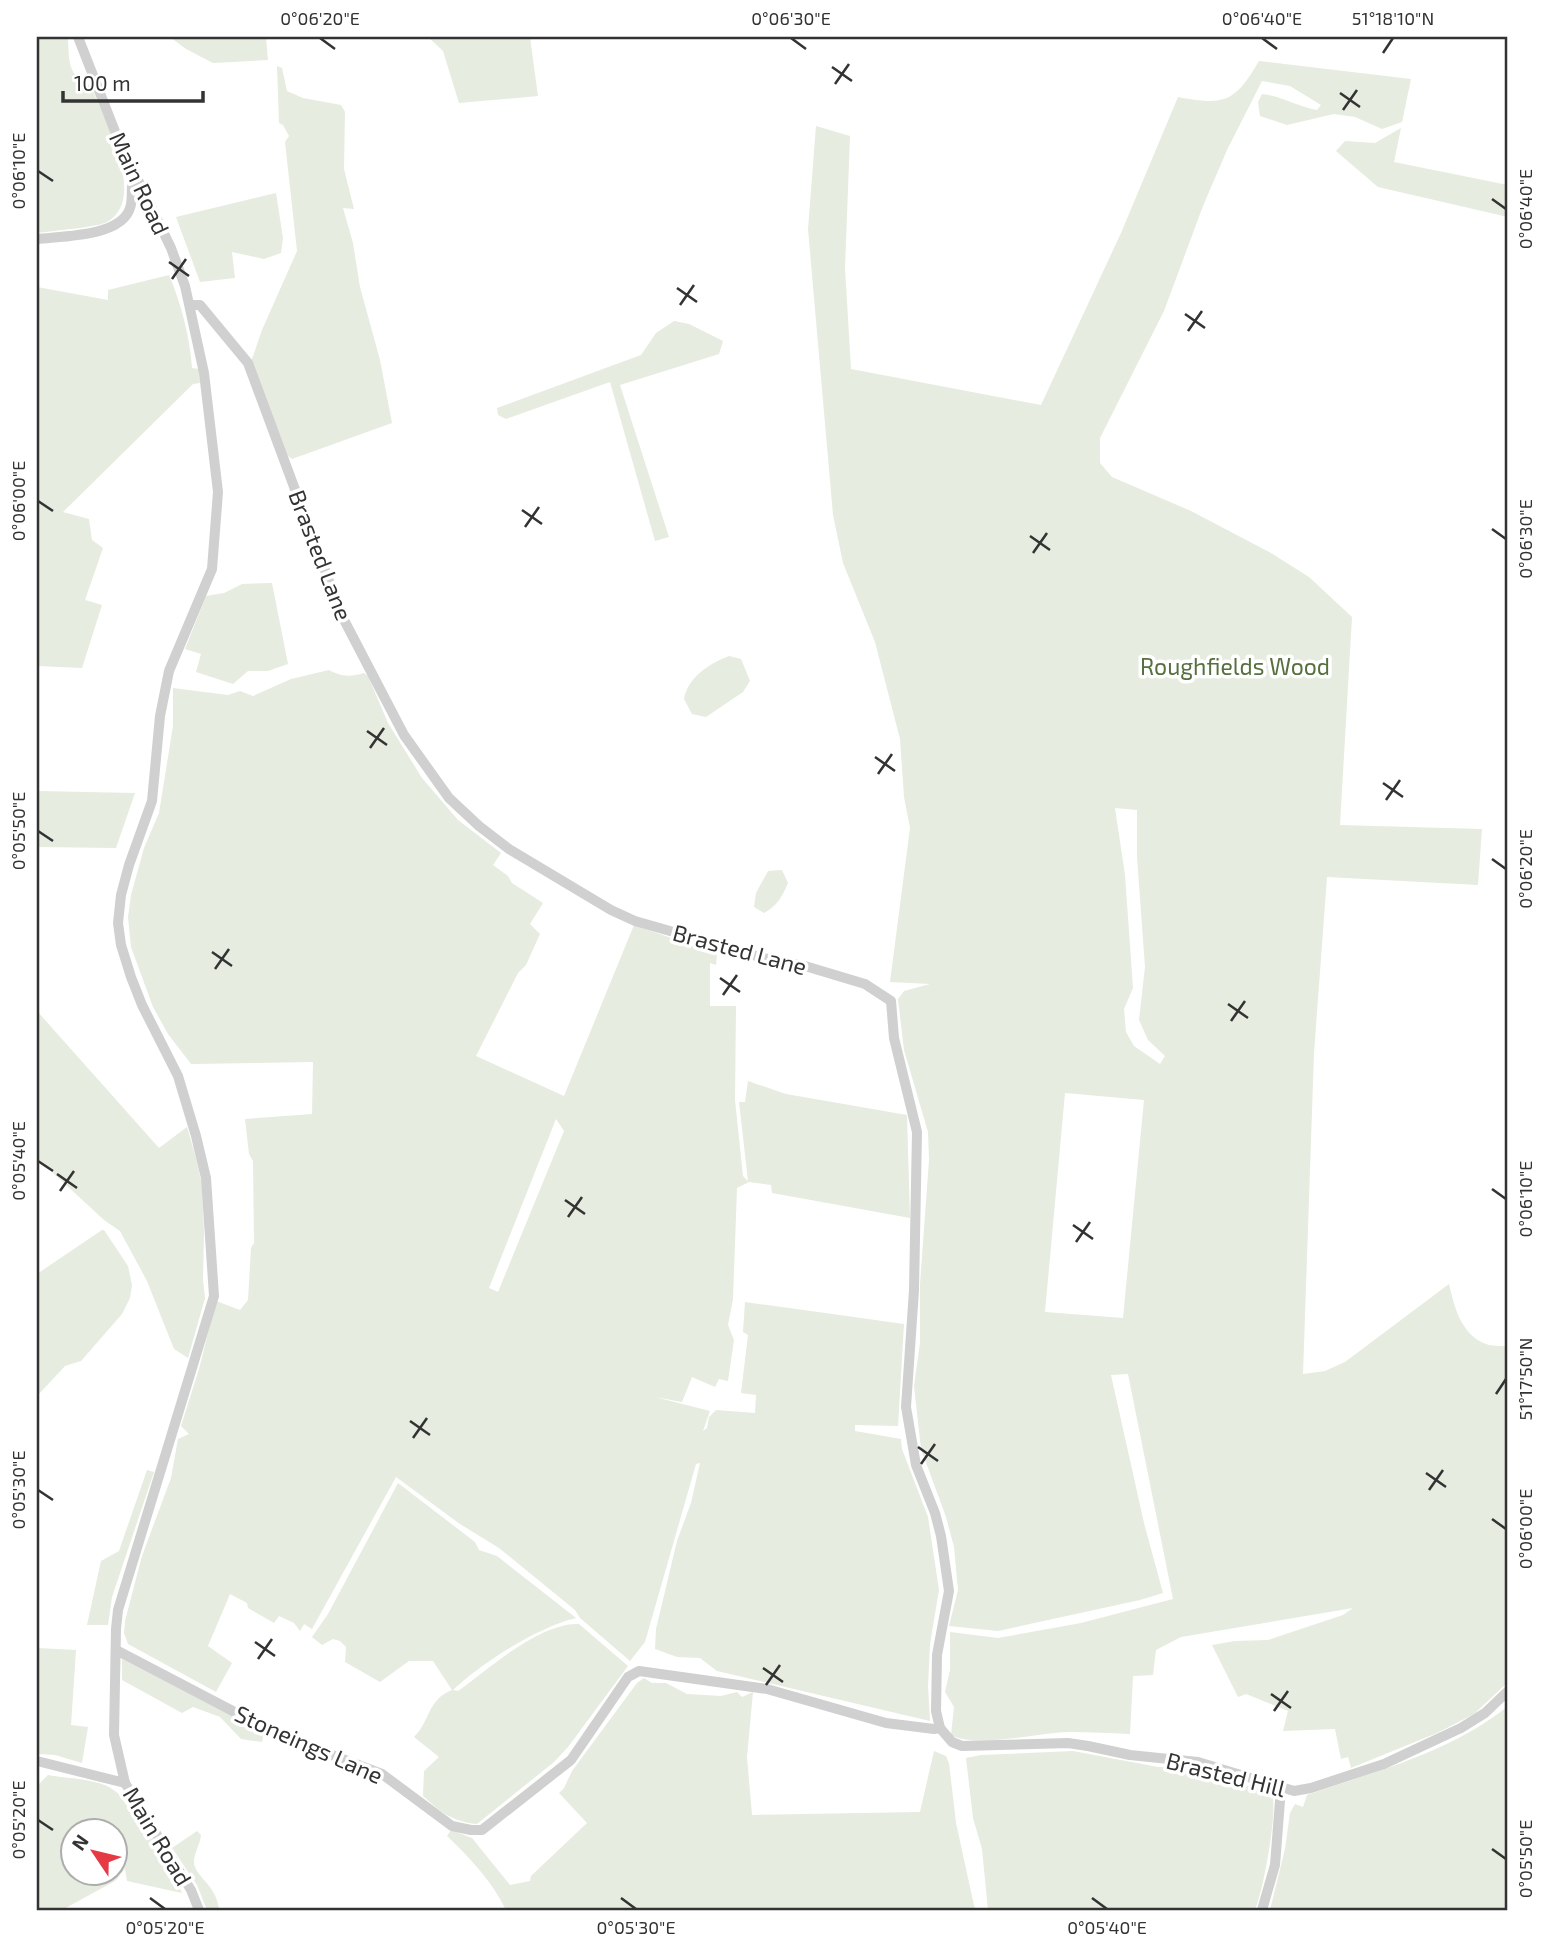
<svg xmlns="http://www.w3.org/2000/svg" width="1545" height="1947" viewBox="0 0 1545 1947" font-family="'Exo 2',sans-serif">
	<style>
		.green { fill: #e6ecdf; fill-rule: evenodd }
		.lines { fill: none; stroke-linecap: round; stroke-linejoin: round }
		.minor { stroke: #d0d0d0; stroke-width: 10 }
		.ticks { fill: none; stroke: #333; stroke-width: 2.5 }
		.labels { text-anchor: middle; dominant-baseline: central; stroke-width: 7; stroke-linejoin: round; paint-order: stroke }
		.street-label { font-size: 23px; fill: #333; stroke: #fff }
		.park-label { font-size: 23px; fill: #56703f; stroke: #fff }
		.neatline { fill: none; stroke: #333; stroke-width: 2.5 }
		.ticks-label { font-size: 18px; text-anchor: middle; fill: #333 }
	</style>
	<rect width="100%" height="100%" fill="#fff"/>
	<g class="green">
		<path d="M37,37H68C69,58 67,78 91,86C103,117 149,199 107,222C99,227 50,231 37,233Z"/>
		<path d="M170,37H266L268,60L213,63L186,49Z"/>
		<path d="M428,37H530L538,96L459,103L443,51Z"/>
		<path d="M1259,61L1411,79L1402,122L1382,129L1355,117L1334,114L1287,125L1260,116L1258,102L1262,94C1281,96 1298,107 1317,110L1321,105L1290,86L1262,81L1227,150L1203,206L1164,311L1100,438V463L1112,477L1191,511L1271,553L1309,577L1352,617L1340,825L1482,829L1478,885L1327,877L1314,1053L1303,1374L1325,1371L1345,1362L1449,1284C1454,1306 1461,1335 1486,1344C1492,1346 1501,1346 1508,1346V1682L1474,1714L1437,1733L1351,1768L1348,1757L1341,1759L1335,1729L1283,1731L1288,1711L1246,1694L1238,1697L1212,1645L1235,1641L1268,1640L1343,1615L1353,1608L1181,1637L1156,1650L1153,1675L1133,1676L1130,1734C1110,1733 1090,1732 1070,1732C1040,1732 976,1749 951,1735L954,1707L945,1692L950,1670V1632L998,1638L1081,1623L1173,1599L1128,1374L1111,1375L1144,1523L1163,1593L1140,1600L998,1631L949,1626L958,1590L954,1547L946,1517L921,1449L914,1386L920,1343V1284L929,1160L928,1132L904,1050L898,999L904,991L930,984L890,982L910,828L904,797L900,739L875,642L843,563L833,515L808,229L816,126L850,136L845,268L851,369L1041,405L1121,233L1178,97C1225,106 1235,102 1259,61ZM1115,808L1137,810V857L1145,967L1139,1020L1148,1040L1165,1056L1160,1064L1134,1046L1126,1032L1124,1009L1133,988L1125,875ZM1065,1093L1144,1100L1123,1318L1045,1312Z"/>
		<path d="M277,66L282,68L287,91L303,98L341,105L345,112L344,169L354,209L343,208L353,243L360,287L380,360L392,423L292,459L287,455L251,362L262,330L297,251L285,142L289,136L283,125L279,123Z"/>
		<path d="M1401,128L1394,162L1508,185V217L1378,187L1336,151L1345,141L1375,143Z"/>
		<path d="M276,193L283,238L281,253L264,259L232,252L235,278L200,282L176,217Z"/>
		<path d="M169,275C181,303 190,338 192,368L199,369L200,383L193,384L63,512L89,519L92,540L103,548L85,600L102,605L82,668L37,666V287L108,300V290Z"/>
		<path d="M674,321L689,324L723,341L719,354L620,385L669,537L655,541L610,382L506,419L498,415L497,408L641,355L656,333Z"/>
		<path d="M272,583L288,664L268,671H248L233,684L196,672L201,654L185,649L206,596L224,593L242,584Z"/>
		<path d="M729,656L741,659L750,681L743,692L706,717L692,714L684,699C687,678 710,663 729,656Z"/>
		<path d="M329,670C342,677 350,677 364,673L368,676L388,723L422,778L458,820L501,853L493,865L508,876L512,883L543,903L530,924L540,934L526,965L518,973L476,1056L564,1096L634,925L717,954L716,965L710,963V1006H736L735,1100L743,1176L748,1181L739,1102H745L748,1081L786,1094L907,1115L910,1218L772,1193L771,1185L749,1182L737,1188L733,1299L728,1325L734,1340L728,1381L719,1379L715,1387L692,1377L682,1402L655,1397L710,1411L703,1431L707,1428L709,1417L716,1410L755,1413L756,1395L741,1393L748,1335L743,1332L745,1302L904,1324L898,1426L855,1425V1431L901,1439L902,1449L928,1517L939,1590L930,1644L928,1686L930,1721L717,1671L700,1658L677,1657L655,1649L656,1629L677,1541L691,1503L700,1463L696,1464L645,1642L630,1661L580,1618L575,1610L499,1548L460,1524L396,1477L312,1629L304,1624L300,1631L294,1623L279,1616L274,1623L248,1608L247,1603L230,1594L208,1646L232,1663L216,1692L128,1644L124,1633L125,1621L142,1556L171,1478L178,1439L189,1434L181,1426L199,1369L216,1301L240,1310L248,1300L251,1248L254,1243L253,1161L249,1154L245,1119L312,1114L313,1062L191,1064L168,1034L153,1007L131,947L128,917L131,895L144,848L159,813L173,726V688L228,695L240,691L253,696L291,679ZM556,1119L564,1131L498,1292L489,1288Z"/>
		<path d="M37,791L135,793L116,848L37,847Z"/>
		<path d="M782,870L788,883C782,897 777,906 764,913L754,907L756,893L768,871Z"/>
		<path d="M37,1011L159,1148L187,1127L196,1158L202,1185L204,1233L203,1279L205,1298L188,1358L174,1349L147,1281L120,1231L104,1220L37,1158Z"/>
		<path d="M102,1230H104L128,1266L132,1285L130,1298L122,1314L81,1361L65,1366L37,1396V1274Z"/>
		<path d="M147,1470L154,1472L112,1597L108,1625H87L101,1561L119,1551Z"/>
		<path d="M398,1483L475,1542L479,1550L497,1556L576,1618C538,1627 481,1663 453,1690L458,1691C490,1668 539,1623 579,1624L628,1666L568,1747L554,1762L477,1824C451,1821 442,1813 423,1796L424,1771L439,1757L414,1737C431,1720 427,1700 452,1690L433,1661H409L380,1682L345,1662L346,1647L340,1641L333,1639L322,1645L312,1637L328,1614Z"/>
		<path d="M37,1648L76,1650L71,1725L88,1727L82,1763L55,1755L37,1754Z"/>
		<path d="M122,1659L264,1732L262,1742L241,1739L220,1717L193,1707L182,1713L122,1680Z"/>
		<path d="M644,1678L652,1683H666L687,1694L721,1696L737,1692L742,1697L753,1692L747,1757L752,1815L920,1812L934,1751L946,1756L949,1763L956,1823L975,1910H506C492,1881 470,1858 447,1836L451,1830L472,1838L510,1885L530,1881L531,1876L587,1823L559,1793L564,1788L572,1771L637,1683Z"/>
		<path d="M1508,1706V1910H1270L1285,1849L1290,1813L1295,1804L1303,1807L1307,1795C1376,1771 1450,1753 1508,1706Z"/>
		<path d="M1073,1751L1158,1767H1184L1210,1775L1212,1769L1245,1779L1244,1785L1268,1790C1270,1793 1273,1798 1273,1800C1276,1819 1263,1892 1255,1910H988L982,1849L973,1818L966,1758L981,1755Z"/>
		<path d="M48,1775C67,1779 99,1778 115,1791C124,1797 124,1807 134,1811L161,1849L182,1893L127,1881L125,1869L115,1881L62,1910H37V1786ZM74,1832H116V1874H74Z"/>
		<path d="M197,1831L201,1835C200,1845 193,1855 194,1864C197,1878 217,1886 219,1910H207L197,1885L172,1848Z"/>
	</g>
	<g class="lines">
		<g class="minor">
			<path d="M78,37L118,139L171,248L185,286L204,373L218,492L212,569L169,671L160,716L152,801L129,865L121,895L118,923L121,945L131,977L142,1005L178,1076L196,1136L206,1178L214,1296L118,1610L116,1629L114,1735L125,1783L191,1890L199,1910"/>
			<path d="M37,239C62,236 121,237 130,208C134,197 129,186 135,176"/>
			<path d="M191,305H200L248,363L342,616L404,735L449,798L479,826L509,849L611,910L635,921L712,943L763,958L805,966L865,984L891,1001L894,1038L917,1132L914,1290L906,1407L916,1465L935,1513L941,1536L949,1591L937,1655L936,1711L940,1728"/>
			<path d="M116,1650L277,1734L382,1774L452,1826L471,1830H482L571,1760L628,1677L639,1671L767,1689L886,1723L934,1729L940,1728L952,1742L962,1746L1068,1743L1088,1746L1130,1755L1198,1762L1294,1791L1311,1788L1384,1764L1461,1728L1485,1713L1508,1691"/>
			<path d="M37,1761L125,1783"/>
			<path d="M1262,1910L1275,1865L1281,1788"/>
		</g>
	</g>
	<path class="ticks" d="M320,38L335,49M791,38L806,49M1262,38L1277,49M1383,53L1393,38M832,67L852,81M835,84L849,64M1340,93L1360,107M1343,110L1357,90M38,171L53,181M1492,199L1506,209M169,262L189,276M172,279L186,259M677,288L697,302M680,305L694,285M1185,314L1205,328M1188,331L1202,311M38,501L53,511M522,510L542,524M525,527L539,507M1492,529L1506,539M1030,536L1050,550M1033,553L1047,533M367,731L387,745M370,748L384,728M875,757L895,771M878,774L892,754M1383,783L1403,797M1386,800L1400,780M38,831L53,841M1492,859L1506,869M212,952L232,966M215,969L229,949M720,978L740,992M723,995L737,975M1228,1004L1248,1018M1231,1021L1245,1001M38,1161L53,1171M57,1174L77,1188M1492,1189L1506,1199M60,1191L74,1171M565,1200L585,1214M568,1217L582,1197M1073,1225L1093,1239M1076,1242L1090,1222M1496,1394L1506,1379M410,1421L430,1435M413,1438L427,1418M918,1447L938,1461M921,1464L935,1444M1426,1473L1446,1487M38,1490L53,1500M1429,1490L1443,1470M1492,1519L1506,1529M255,1642L275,1656M258,1659L272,1639M763,1668L783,1682M766,1685L780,1665M1271,1694L1291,1708M1274,1711L1288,1691M38,1820L53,1830M1492,1849L1506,1859M150,1898L165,1909M621,1898L636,1909M1092,1898L1107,1909"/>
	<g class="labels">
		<g class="street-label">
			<text transform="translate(140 183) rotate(65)">Main Road</text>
			<text transform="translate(321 555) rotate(69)">Brasted Lane</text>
			<text transform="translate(740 949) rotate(15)">Brasted Lane</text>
			<text transform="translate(309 1744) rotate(24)">Stoneings Lane</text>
			<text transform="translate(1226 1774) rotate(14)">Brasted Hill</text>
			<text transform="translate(158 1836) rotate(59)">Main Road</text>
		</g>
		<g class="park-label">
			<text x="1235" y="666">Roughfields Wood</text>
		</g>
	</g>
	<rect width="1545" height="1947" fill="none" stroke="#ffffff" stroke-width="77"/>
	<g transform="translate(94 1852) rotate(305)"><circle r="33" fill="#ffffff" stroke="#adadad" stroke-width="2"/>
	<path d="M0-5L12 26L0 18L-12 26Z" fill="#e63946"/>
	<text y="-10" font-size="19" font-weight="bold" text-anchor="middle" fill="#333333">N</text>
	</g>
	<path d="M63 91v10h140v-10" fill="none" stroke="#333333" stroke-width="3.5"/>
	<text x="74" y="91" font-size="21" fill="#333333" stroke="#ffffff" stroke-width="5" paint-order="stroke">100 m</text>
	<rect x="38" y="38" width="1468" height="1871" class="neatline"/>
	<g class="ticks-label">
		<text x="320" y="25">0°06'20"E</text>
		<text x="791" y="25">0°06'30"E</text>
		<text x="1262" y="25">0°06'40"E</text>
		<text x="1393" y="25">51°18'10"N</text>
		<text transform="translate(19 171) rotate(-90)" y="6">0°06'10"E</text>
		<text transform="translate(1526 209) rotate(-90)" y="6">0°06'40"E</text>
		<text transform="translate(19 501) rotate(-90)" y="6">0°06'00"E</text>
		<text transform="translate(1526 539) rotate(-90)" y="6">0°06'30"E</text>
		<text transform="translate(19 831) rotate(-90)" y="6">0°05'50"E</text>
		<text transform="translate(1526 869) rotate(-90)" y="6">0°06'20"E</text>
		<text transform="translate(19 1161) rotate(-90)" y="6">0°05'40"E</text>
		<text transform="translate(1526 1199) rotate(-90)" y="6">0°06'10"E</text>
		<text transform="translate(1526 1379) rotate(-90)" y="6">51°17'50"N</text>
		<text transform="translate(19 1490) rotate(-90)" y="6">0°05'30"E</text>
		<text transform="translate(1526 1529) rotate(-90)" y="6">0°06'00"E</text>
		<text transform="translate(19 1820) rotate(-90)" y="6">0°05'20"E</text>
		<text transform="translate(1526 1859) rotate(-90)" y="6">0°05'50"E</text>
		<text x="165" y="1934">0°05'20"E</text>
		<text x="636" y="1934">0°05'30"E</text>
		<text x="1107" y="1934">0°05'40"E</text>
	</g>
</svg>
